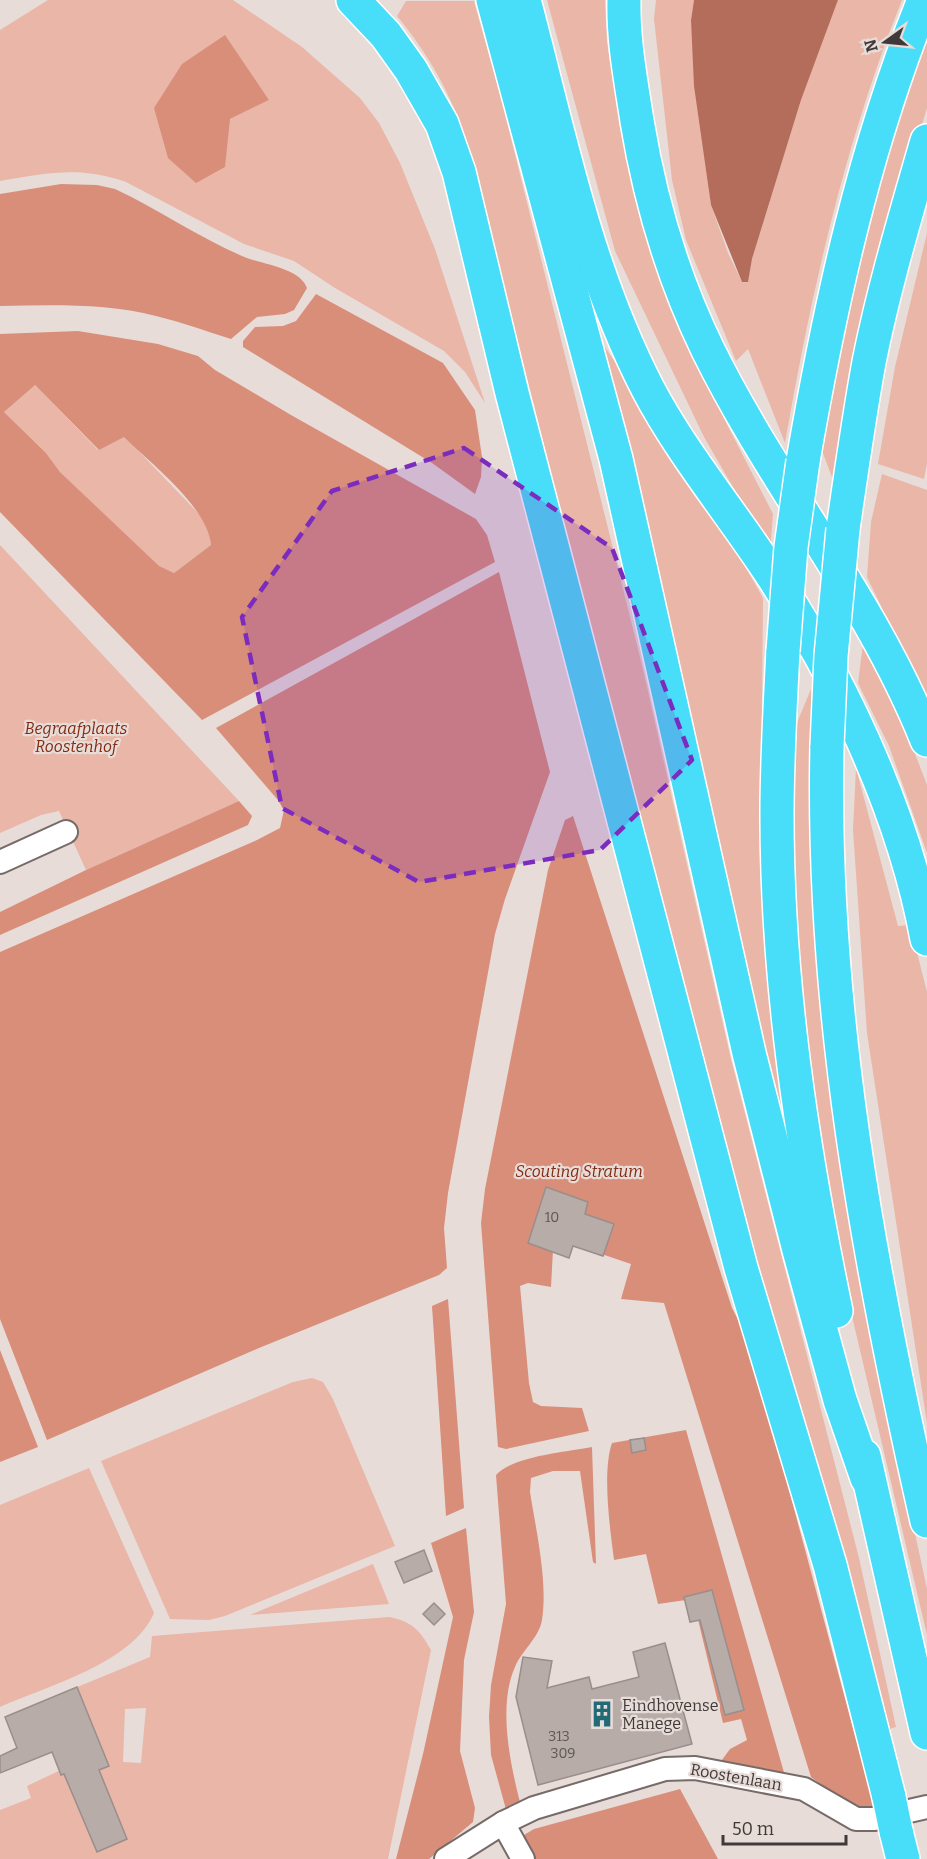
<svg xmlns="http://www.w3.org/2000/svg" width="927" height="1859" viewBox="0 0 927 1859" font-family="Bitter,serif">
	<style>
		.green { fill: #e9b6a8; fill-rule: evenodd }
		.forest { fill: #d98e7a; fill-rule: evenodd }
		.water { fill: #b46d5a }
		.building { fill: #b8aca9; stroke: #998e8b; stroke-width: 1.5 }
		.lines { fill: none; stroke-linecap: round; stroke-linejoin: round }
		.minor-casing { stroke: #766b68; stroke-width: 26 }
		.highway-casing { stroke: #fff; stroke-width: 36 }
		.minor { stroke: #fff; stroke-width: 22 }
		.highway { stroke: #48ddf9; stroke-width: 33 }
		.highway-bridge-casing { stroke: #fff; stroke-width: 36; stroke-linecap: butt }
		.highway-bridge { stroke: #48ddf9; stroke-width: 33 }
		.marked { fill: #7b2cbf; fill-opacity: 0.2; stroke: #7b2cbf; stroke-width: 4.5; stroke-dasharray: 12 8; stroke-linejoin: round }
		.labels { text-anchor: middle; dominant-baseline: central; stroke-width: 4.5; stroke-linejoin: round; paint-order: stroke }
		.number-label { font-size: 14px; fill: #5d5655 }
		.park-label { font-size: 16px; font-style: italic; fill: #822a12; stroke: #e8dcd8 }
		.poi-label { font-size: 16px; fill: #3f3a39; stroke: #e8dcd8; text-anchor: start }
		.street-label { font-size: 16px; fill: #3f3a39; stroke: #e8dcd8 }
	</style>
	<rect width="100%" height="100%" fill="#e8dcd8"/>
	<g class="green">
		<path d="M48,0H233L302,47L360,98L379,123L400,163L435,249L485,403L465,372L444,351L335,288L294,261L244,244L126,182C80,166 47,173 0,181V30ZM225,36L269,100L230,119Z"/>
		<path d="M547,0H605L607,42L622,139L642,224L662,286L694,360L773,514L770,551L704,437L615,251Z"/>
		<path d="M656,0H694L691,20L711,205L728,253L742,282L748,281L752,259L801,100L838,0H902C845,142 811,293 785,443L748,349L736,361L686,240L672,180L654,19Z"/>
		<path d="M406,1H474L500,94L643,669L730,1055L859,1558L896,1727L882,1731L795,1416L600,678L566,532L468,145C452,96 430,56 397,16Z"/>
		<path d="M927,28V108L898,203L835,485L821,448L837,357L897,119Z"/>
		<path d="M927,233V463L924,479L878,464L895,367Z"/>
		<path d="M604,346L652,415L710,516L745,566L763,598L761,815L765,931L774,1045L789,1165L621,411Z"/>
		<path d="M34,384L98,450L124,436L200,515L210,531L211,545L174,573L159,567L60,472L46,453L4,412Z"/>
		<path d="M882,474L927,490V702L867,577L871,522Z"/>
		<path d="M0,545L239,801L86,870L59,811L41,815L0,833Z"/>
		<path d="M863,644L907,733L927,785V853L889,746L858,683Z"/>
		<path d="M811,689L814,823L900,1464L927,1589V1635L835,1244L802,1040L793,925L789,742Z"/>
		<path d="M856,768L898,926L910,925L927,992V1423L867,1033L853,830Z"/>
		<path d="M312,1378L323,1382L333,1399L395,1546L225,1616L209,1620L170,1619L101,1461L293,1382Z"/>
		<path d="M89,1468L154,1613C133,1663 47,1686 0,1707V1505Z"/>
		<path d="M373,1564L389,1604L250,1615Z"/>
		<path d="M389,1617C411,1621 420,1630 431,1650L388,1859H0V1810L31,1798L27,1786L88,1757L58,1695L150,1657L152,1636ZM146,1708L141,1763L123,1762L125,1709Z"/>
	</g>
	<g class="forest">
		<path d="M225,35L269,100L230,119L225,167L196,183L168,158L154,108L182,64Z"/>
		<path d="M61,184L97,185L115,189C158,209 198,237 242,256C259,264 300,267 307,288L294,310L285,314L257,317L231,339C206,331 181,322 156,316C106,303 52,305 0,306V194Z"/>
		<path d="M316,294L443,363L475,410L482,457L481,477L475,494L432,463L243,347V341L255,327L283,326L296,321Z"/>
		<path d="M78,331L158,344L198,356L215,370L291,415L476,519L487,535L495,562L202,720L0,512V334ZM35,385L99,450L124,437C150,463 208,507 211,545L174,573L159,566L60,472L46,453L4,412Z"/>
		<path d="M499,572L550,772L505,899L495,934L448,1193L444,1228L447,1268L439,1275L259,1348L47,1440L0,1319V952L257,840L280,828L284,810L277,799L216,728Z"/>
		<path d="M239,801L252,816L248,825L0,935V912L86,870Z"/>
		<path d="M573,816L732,1308L749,1341L876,1814L855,1809L811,1777L664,1303L621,1299L631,1264L572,1244L553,1250L551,1287L528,1283L520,1286L529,1383L533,1402L541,1406L582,1408L589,1431L506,1449L498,1447L481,1223L485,1189L548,870L565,820Z"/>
		<path d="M448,1299L464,1508L446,1516L432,1306Z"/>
		<path d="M0,1350L38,1447L0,1462Z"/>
		<path d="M686,1430L785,1776L719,1764L730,1749L747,1740L741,1719L723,1723L693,1599L658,1604L646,1554L614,1560C610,1529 602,1472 612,1443Z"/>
		<path d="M592,1447L596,1564L593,1562L580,1471H553L531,1478L530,1492C536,1530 548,1582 542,1620C539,1638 522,1650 515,1667C497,1707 511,1768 522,1810L507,1813L491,1755L489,1717L491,1685L506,1604L496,1475C513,1456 567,1452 592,1447Z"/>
		<path d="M466,1528L474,1612L464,1660L460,1751L475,1808L473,1822L429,1859H396L423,1754L453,1617L431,1543Z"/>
		<path d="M680,1789L718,1859H534L525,1839L524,1835L534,1829Z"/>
	</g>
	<path class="water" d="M694,0H838L801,100L752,259L748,282H742L711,205L694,86L691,20Z"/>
	<g class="building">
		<path d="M546,1187L588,1202L585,1214L614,1224L603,1256L573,1246L569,1258L528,1243Z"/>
		<path d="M644,1438L646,1450L632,1453L630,1440Z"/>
		<path d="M424,1550L432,1571L404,1583L395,1562Z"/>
		<path d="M712,1590L744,1710L725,1715L700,1620L690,1622L684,1597Z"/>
		<path d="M434,1603L445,1614L434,1625L423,1614Z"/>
		<path d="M665,1643L692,1744L538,1785L516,1697L523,1657L552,1661L547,1688L589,1677L592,1689L639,1677L633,1652Z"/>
		<path d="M77,1687L109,1766L99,1770L127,1839L97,1852L64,1774L61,1775L52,1752L0,1773V1756L17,1748L5,1717Z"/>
	</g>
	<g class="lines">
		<g class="minor-casing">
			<g id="minor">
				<path d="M0,862L66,832"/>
				<path d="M503,1823L523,1859"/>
				<path d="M446,1859L503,1823L534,1808L665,1769L695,1768L804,1789L856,1819H874L927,1807"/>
			</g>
		</g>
		<g class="highway-casing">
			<g id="highway">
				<path d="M353,0L386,35L411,70L442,124L459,172L512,393L741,1268L830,1565L889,1797"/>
				<path d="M493,0L616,459L749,1053L799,1250L840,1400L867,1478"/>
				<path d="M524,0C559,132 585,267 648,389C679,448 722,501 760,557C835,666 903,808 927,939"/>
				<path d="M624,0C623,41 631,81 637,121C650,200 673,278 708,350C774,484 871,600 927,740"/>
				<path d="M803,461C830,305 864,148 924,0"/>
				<path d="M843,529C851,473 859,417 869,362C884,287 906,214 927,141"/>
				<path d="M783,651C780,706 777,760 777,815C777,982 802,1148 836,1311"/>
				<path d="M827,746C821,1009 869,1266 927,1521"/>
				<path d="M864,1456L927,1733"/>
				<path d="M896,1831L903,1859"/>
			</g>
		</g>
		<use href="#minor" class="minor"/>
		<use href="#highway" class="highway"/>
		<g class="highway-bridge-casing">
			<g id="highway-bridge">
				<path d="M783,651L791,547L803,461"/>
				<path d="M827,746L831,656L843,529"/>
				<path d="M889,1797L896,1831"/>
			</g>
		</g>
		<use href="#highway-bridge" class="highway-bridge"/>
	</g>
	<path class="marked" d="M464,448L612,548L692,760L600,850L419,882L282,808L242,617L332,491Z"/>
	<defs>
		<g id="building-bare" transform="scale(2.07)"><path d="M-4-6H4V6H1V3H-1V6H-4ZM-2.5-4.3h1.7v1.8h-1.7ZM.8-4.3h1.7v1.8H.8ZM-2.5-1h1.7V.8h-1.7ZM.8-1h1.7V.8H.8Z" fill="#236a78" stroke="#e8dcd8" stroke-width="2.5" paint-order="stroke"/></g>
	</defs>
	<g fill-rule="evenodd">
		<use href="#building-bare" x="602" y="1714"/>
	</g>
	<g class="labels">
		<g class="number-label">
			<text x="552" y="1217">10</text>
			<text x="559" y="1736">313</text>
			<text x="563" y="1753">309</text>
		</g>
		<g class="park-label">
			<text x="76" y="728">Begraafplaats<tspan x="76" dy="18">Roostenhof</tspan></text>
			<text x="579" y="1171">Scouting Stratum</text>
		</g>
		<g class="poi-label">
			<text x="622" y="1705">Eindhovense<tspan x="622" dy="18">Manege</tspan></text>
		</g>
		<g class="street-label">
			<text transform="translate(736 1777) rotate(10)">Roostenlaan</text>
		</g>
	</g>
	<g transform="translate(885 42) rotate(255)" stroke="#e8dcd8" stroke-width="4.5" paint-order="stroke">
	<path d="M0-4.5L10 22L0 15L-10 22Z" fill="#3f3a39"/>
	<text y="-9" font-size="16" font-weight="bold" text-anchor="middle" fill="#3f3a39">N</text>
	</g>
	<path d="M723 1835v9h123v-9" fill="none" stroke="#3f3a39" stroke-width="3"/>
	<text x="732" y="1835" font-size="18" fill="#3f3a39" stroke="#e8dcd8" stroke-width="4.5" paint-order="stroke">50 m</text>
</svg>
